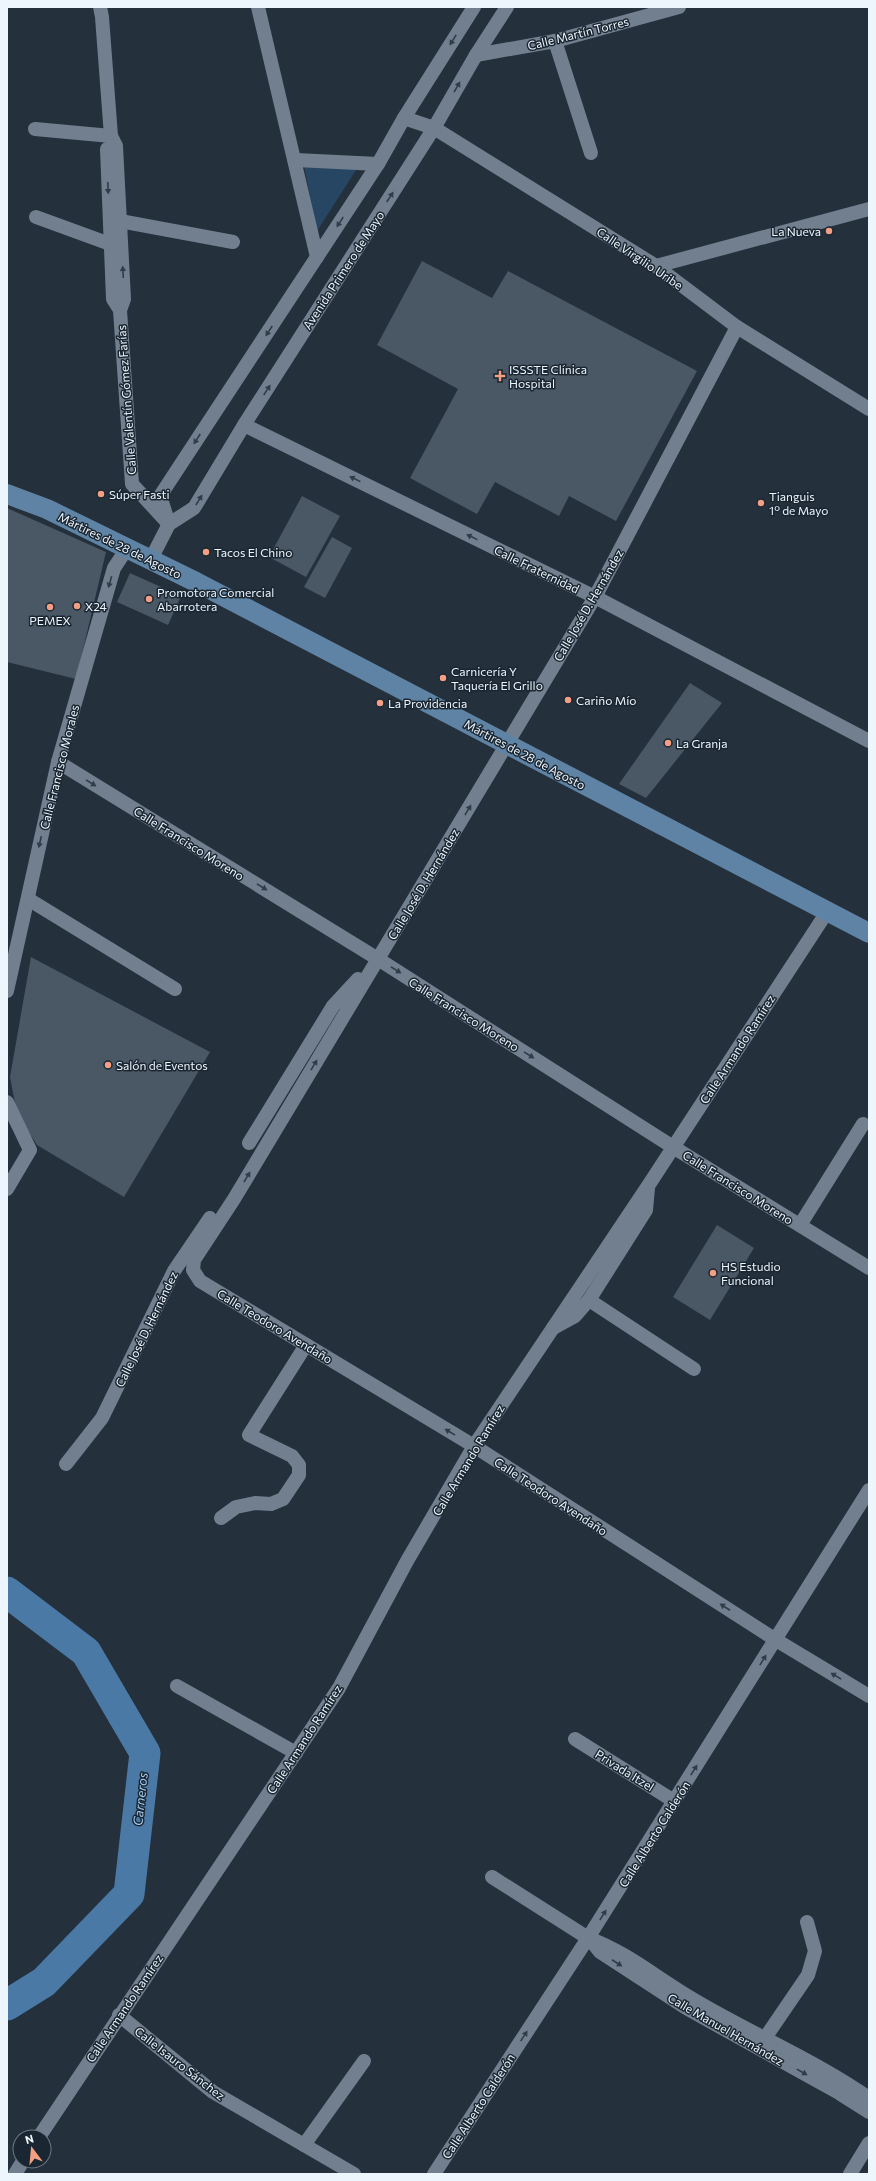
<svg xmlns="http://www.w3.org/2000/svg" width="876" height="2181" viewBox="0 0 876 2181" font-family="Commissioner,sans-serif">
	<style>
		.green { fill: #264664 }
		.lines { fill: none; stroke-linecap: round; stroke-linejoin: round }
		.river { stroke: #4a79a6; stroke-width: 31 }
		.building { fill: #4a5764 }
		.street { stroke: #727f8e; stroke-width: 14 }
		.secondary { stroke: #5f83a4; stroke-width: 20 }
		.oneway { fill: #303c48 }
		.poi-dot { fill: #f39f83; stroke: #1a2631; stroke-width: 1.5 }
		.labels { text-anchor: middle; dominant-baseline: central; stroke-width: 3; stroke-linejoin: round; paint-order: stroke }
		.street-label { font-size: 12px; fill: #edf5fd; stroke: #1a2631 }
		.poi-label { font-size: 12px; fill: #edf5fd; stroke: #1a2631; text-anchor: start }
		.water-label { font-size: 13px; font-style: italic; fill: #a4ccf4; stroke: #1a2631 }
	</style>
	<rect width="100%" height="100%" fill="#24303c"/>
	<path class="green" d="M302,156L358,167L317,231Z"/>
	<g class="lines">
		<path class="river" d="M7,1592L86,1652L145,1753L129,1894L44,1982L7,2005"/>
	</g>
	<g class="building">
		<path d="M422,261L492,298L508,271L697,371L616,521L569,496L559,516L495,482L477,514L410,478L458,389L377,345Z"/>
		<path d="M302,496L340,516L306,577L269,557Z"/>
		<path d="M7,508L106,552L76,679L7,662Z"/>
		<path d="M332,537L352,548L325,598L304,587Z"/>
		<path d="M130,573L181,596L168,625L117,602Z"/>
		<path d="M690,683L722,703L646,798L619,784Z"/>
		<path d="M31,957L210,1052L124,1197L37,1145L17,1114L10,1077Z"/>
		<path d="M717,1225L754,1248L710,1320L673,1297Z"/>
	</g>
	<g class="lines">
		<g class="street">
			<path d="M100,7L102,17L111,136L116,146L124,299L120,310L132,484L166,521"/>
			<path d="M258,7L317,257"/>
			<path d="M555,41L591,153"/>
			<path d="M476,55L555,41L679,7"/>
			<path d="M404,118L434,128L656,266L737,327L869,409"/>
			<path d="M35,129L111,136"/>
			<path d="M107,149L113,299L120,310"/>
			<path d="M296,160L378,164"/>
			<path d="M36,217L110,244"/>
			<path d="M120,221L233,242"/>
			<path d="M656,266L869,209"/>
			<path d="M737,327L595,597L234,1199L194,1260L193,1270L200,1281L474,1446L776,1640L869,1696"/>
			<path d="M244,425L595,597L869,741"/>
			<path d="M169,524L160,496L378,164L404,118L474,7"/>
			<path d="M151,559L169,524L194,508L244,425L434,128L476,55L507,7"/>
			<path d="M58,762L378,959L673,1147L869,1268"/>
			<path d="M28,899L175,989"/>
			<path d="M7,991L58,762L114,568L128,547"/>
			<path d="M7,1102L30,1150L7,1189"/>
			<path d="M249,1143L333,1006L358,979"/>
			<path d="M800,1225L863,1124"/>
			<path d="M589,1300L694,1369"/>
			<path d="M553,1328L575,1316L589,1300L646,1210L648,1188"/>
			<path d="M66,1464L102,1418L174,1271L210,1218"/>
			<path d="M221,1518L236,1507L255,1503L271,1504L283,1499L299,1475V1465L292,1456L249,1435L306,1345"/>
			<path d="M177,1686L296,1753"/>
			<path d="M575,1739L674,1801"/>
			<path d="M492,1877L588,1938C625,1951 657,1978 691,1998C749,2033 813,2059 869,2098"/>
			<path d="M589,1938L600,1952L686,2008L839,2093L869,2112"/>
			<path d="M119,2015L213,2092L354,2174"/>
			<path d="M765,2038L808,1975L815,1951L807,1922"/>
			<path d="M39,2137L339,1688L407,1561L474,1446L648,1186L827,912"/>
			<path d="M304,2145L364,2061"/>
			<path d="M15,2174L23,2161"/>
			<path d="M434,2174L588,1938L869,1490"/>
			<path d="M850,2174L869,2143"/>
		</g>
		<path class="secondary" d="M7,494L47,509L196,582L869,933"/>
	</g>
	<defs><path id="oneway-solid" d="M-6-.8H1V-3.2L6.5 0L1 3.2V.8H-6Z"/></defs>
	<g class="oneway">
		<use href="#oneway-solid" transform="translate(453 40) rotate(122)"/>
		<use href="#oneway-solid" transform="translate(457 87) rotate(-60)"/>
		<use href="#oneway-solid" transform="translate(108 188) rotate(88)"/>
		<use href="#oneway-solid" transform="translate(390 197) rotate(-57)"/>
		<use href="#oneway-solid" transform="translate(340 222) rotate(123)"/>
		<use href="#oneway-solid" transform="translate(123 272) rotate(-93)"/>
		<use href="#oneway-solid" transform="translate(269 331) rotate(123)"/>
		<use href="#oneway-solid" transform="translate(267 390) rotate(-57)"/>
		<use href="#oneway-solid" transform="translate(197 439) rotate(123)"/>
		<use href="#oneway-solid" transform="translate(355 479) rotate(-154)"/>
		<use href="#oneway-solid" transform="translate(199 500) rotate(-59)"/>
		<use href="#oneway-solid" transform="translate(472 537) rotate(-154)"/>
		<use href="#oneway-solid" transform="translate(110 582) rotate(106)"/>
		<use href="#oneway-solid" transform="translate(91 783) rotate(32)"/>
		<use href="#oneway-solid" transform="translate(468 810) rotate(-59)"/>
		<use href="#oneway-solid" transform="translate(40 842) rotate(103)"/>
		<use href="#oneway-solid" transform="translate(262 887) rotate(32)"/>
		<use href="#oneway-solid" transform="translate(396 970) rotate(32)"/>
		<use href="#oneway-solid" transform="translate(529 1055) rotate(32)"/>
		<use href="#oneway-solid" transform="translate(314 1065) rotate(-59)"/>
		<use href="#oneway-solid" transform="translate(247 1177) rotate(-59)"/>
		<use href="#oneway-solid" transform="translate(450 1432) rotate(-149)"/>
		<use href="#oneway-solid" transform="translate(725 1607) rotate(-147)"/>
		<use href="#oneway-solid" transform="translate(763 1660) rotate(-58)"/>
		<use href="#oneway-solid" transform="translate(836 1676) rotate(-149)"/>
		<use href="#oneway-solid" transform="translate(694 1770) rotate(-58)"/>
		<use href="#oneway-solid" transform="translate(603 1915) rotate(-58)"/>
		<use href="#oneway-solid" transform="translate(617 1963) rotate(33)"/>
		<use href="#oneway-solid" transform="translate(524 2036) rotate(-57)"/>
		<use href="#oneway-solid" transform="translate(802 2072) rotate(29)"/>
	</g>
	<g class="poi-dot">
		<circle cx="829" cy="231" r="4"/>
		<path d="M498 370h4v4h4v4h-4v4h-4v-4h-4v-4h4z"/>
		<circle cx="101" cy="494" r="4"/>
		<circle cx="761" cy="503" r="4"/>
		<circle cx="206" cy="552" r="4"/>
		<circle cx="149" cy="599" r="4"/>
		<circle cx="77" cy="606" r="4"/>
		<circle cx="50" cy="607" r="4"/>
		<circle cx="443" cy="678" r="4"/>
		<circle cx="568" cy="700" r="4"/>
		<circle cx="380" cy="703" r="4"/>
		<circle cx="668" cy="743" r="4"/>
		<circle cx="108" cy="1065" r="4"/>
		<circle cx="713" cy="1273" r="4"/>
	</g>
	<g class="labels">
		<g class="street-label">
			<text transform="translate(578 33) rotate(-14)">Calle Martín Torres</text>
			<text transform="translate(640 258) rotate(34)">Calle Virgilio Uribe</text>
			<text transform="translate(343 270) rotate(-57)">Avenida Primero de Mayo</text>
			<text transform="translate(126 400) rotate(-94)">Calle Valentín Gómez Farías</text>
			<text transform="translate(120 545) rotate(26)">Mártires de 28 de Agosto</text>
			<text transform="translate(537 569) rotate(26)">Calle Fraternidad</text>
			<text transform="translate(588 605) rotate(-60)">Calle José D. Hernández</text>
			<text transform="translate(525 754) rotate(28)">Mártires de 28 de Agosto</text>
			<text transform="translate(59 767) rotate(-76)">Calle Francisco Morales</text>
			<text transform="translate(189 843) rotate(32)">Calle Francisco Moreno</text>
			<text transform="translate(423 884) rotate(-59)">Calle José D. Hernández</text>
			<text transform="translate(464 1014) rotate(32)">Calle Francisco Moreno</text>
			<text transform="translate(737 1049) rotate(-57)">Calle Armando Ramírez</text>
			<text transform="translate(738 1187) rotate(32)">Calle Francisco Moreno</text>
			<text transform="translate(275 1326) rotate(31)">Calle Teodoro Avendaño</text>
			<text transform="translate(146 1329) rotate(-64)">Calle José D. Hernández</text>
			<text transform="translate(468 1460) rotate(-59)">Calle Armando Ramírez</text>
			<text transform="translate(551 1496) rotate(33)">Calle Teodoro Avendaño</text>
			<text transform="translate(304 1739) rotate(-57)">Calle Armando Ramírez</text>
			<text transform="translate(625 1770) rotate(32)">Privada Itzel</text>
			<text transform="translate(654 1834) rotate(-58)">Calle Alberto Calderón</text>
			<text transform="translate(124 2008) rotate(-56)">Calle Armando Ramírez</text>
			<text transform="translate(726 2029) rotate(30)">Calle Manuel Hernández</text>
			<text transform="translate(180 2063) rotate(38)">Calle Isauro Sánchez</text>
			<text transform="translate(478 2106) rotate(-57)">Calle Alberto Calderón</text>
		</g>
		<g class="poi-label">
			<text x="821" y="231" text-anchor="end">La Nueva</text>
			<text x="509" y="369">ISSSTE Clínica<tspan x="509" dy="14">Hospital</tspan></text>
			<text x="109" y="494">Súper Fasti</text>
			<text x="769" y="496">Tianguis<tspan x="769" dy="14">1° de Mayo</tspan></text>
			<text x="214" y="552">Tacos El Chino</text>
			<text x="157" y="592">Promotora Comercial<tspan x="157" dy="14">Abarrotera</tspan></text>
			<text x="85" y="606">X24</text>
			<text x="50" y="620" text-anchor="middle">PEMEX</text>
			<text x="451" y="671">Carnicería Y<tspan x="451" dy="14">Taquería El Grillo</tspan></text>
			<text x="576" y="700">Cariño Mío</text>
			<text x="388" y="703">La Providencia</text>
			<text x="676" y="743">La Granja</text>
			<text x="116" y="1065">Salón de Eventos</text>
			<text x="721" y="1266">HS Estudio<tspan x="721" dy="14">Funcional</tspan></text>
		</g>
		<g class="water-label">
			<text transform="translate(140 1799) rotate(-84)">Carneros</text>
		</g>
	</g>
	<rect width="876" height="2181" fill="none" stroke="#edf5fd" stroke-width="16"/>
	<g transform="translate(32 2149) rotate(344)"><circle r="19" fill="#1a2631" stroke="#6e7983"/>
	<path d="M0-3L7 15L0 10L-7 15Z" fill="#f39f83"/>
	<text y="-6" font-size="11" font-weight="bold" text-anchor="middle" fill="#edf5fd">N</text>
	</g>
</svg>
